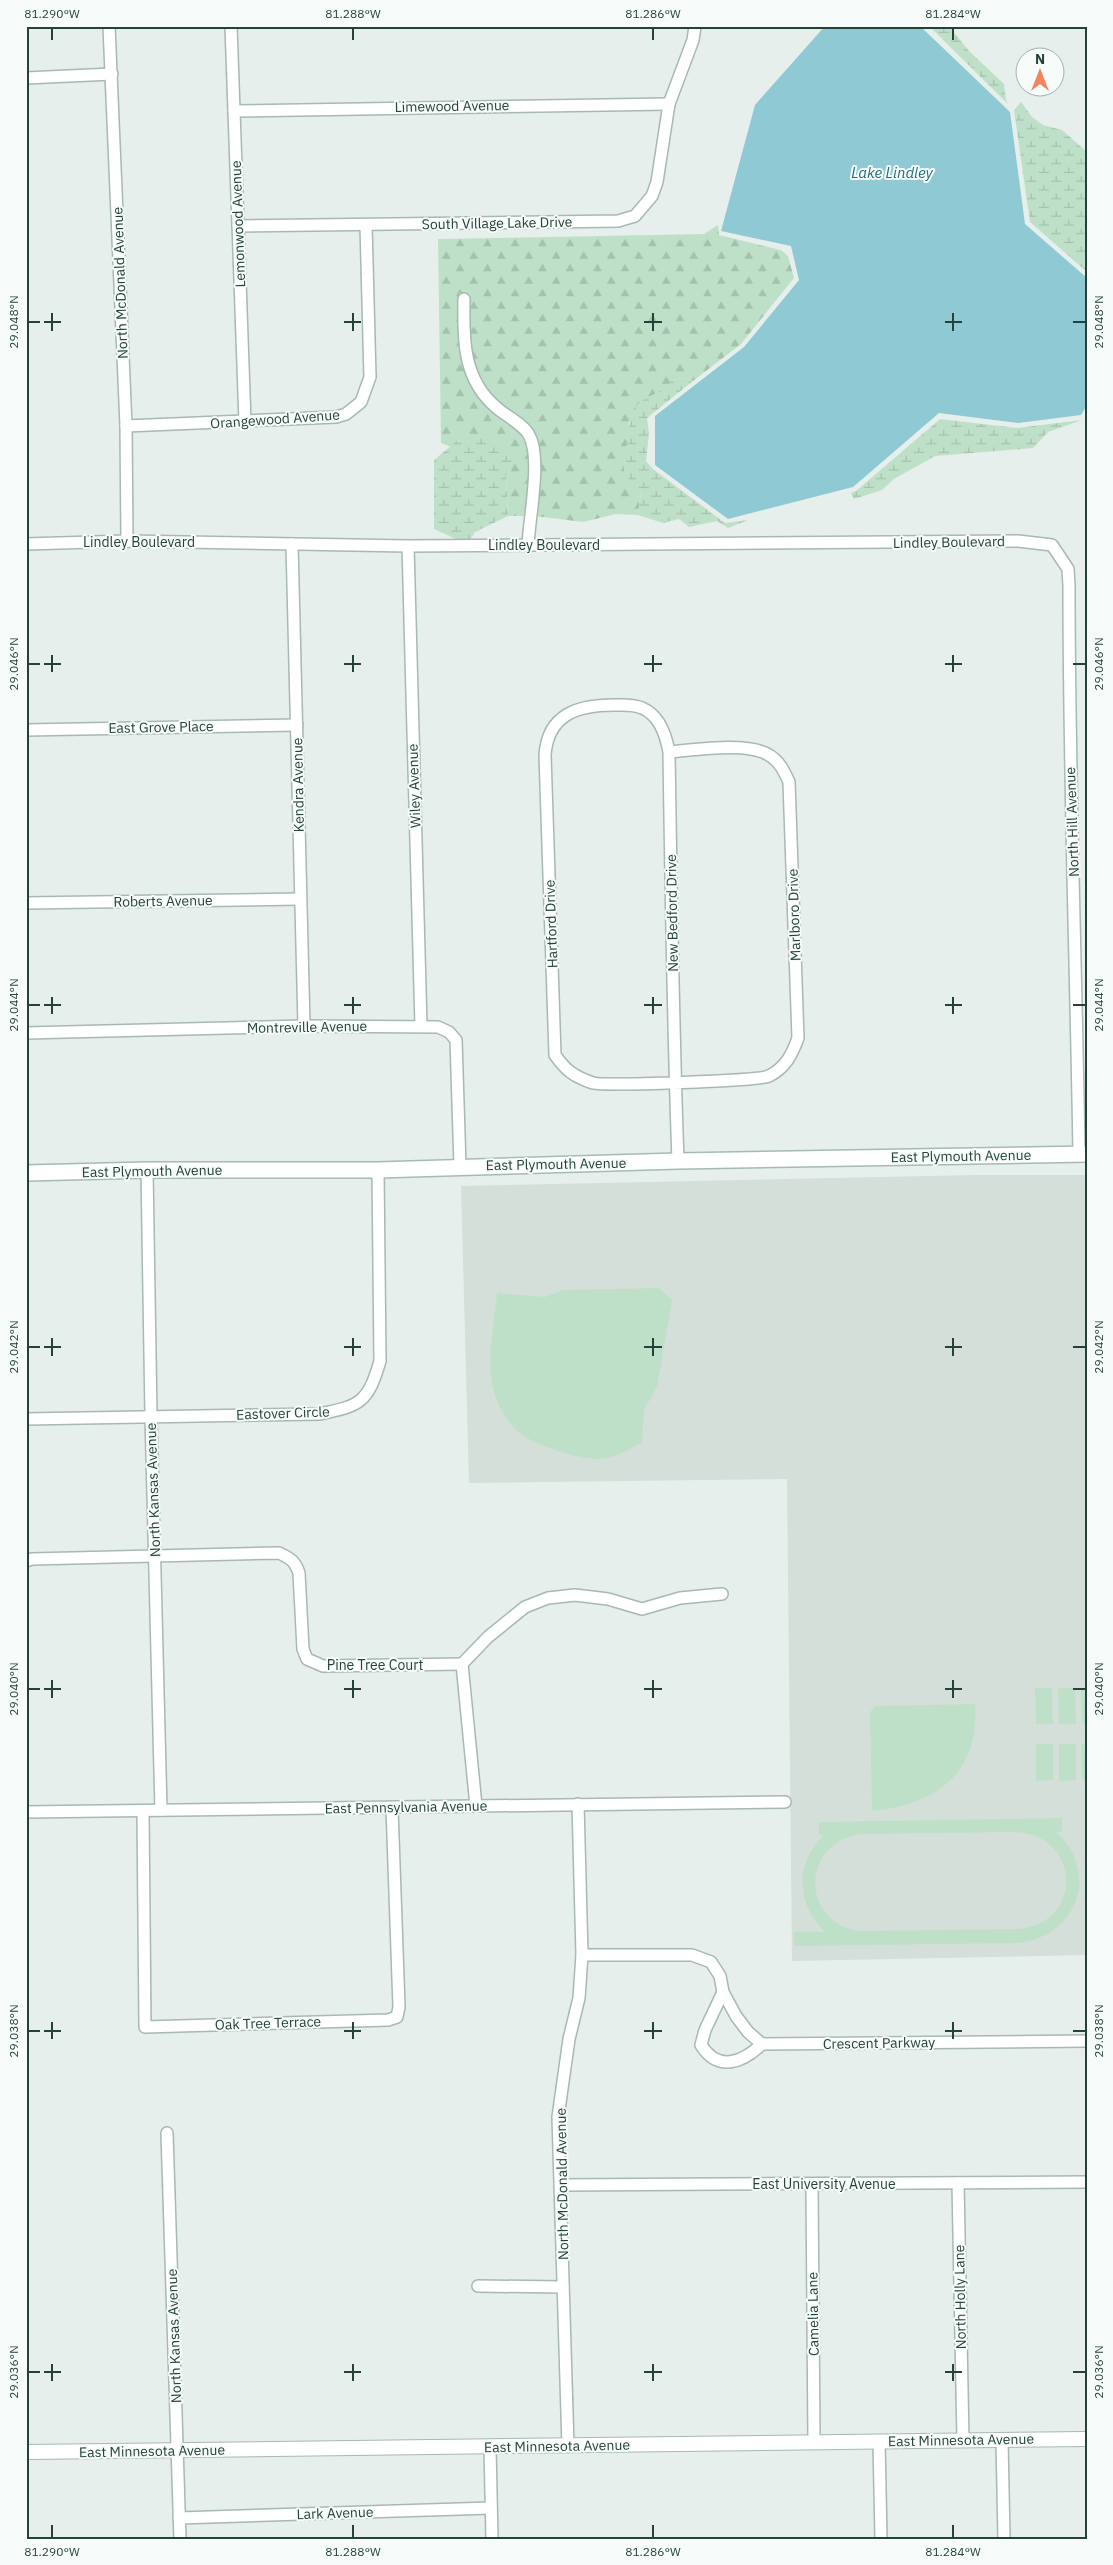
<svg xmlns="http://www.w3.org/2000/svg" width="1113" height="2565" viewBox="0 0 1113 2565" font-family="'IBM Plex Sans',sans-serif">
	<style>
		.built { fill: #d4dfda }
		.green { fill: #bfe0c8; fill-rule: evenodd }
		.forest { fill: url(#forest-firs) }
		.wetland { fill: url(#wetland-marsh) }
		.water { fill: #8ec9d4 }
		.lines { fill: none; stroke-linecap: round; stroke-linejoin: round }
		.minor-casing { stroke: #a8b8b2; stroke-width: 14 }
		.tertiary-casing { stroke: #a8b8b2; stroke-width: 16 }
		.secondary-casing { stroke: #a4bbb3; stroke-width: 18 }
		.minor { stroke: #fff; stroke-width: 11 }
		.tertiary { stroke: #fff; stroke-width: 14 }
		.secondary { stroke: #fff; stroke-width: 15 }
		.ticks { fill: none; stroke: #24423a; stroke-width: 2 }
		.labels { text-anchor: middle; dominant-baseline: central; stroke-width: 4; stroke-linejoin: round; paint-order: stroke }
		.street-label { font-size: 14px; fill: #24423a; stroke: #f7fbf9 }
		.water-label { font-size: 15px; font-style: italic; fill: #1c6f80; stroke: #f7fbf9 }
		.neatline { fill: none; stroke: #24423a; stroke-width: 2 }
		.ticks-label { font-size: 12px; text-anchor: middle; fill: #24423a }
	</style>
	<defs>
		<pattern id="forest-firs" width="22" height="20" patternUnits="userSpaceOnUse" patternTransform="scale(1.25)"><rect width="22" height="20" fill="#bfe0c8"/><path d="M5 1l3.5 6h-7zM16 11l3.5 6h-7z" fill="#a4c1ad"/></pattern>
		<pattern id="wetland-marsh" width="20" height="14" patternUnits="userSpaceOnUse" patternTransform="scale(1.25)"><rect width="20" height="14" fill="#bfe0c8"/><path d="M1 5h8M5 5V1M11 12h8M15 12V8" fill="none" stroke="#a4c1ad"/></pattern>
	</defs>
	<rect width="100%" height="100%" fill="#e6efeb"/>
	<path class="built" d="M976,1175H1087V1955L792,1961L787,1479L469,1483L461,1186Z"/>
	<g class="green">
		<path d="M659,1288L672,1300L657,1387L644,1410L642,1443C631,1448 618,1456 607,1458C586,1463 532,1445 517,1431C503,1417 493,1397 491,1377C488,1357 495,1315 497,1293L545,1297L563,1290Z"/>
		<path d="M1035,1688H1052L1053,1724H1036Z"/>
		<path d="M1058,1688H1075L1076,1724H1059Z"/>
		<path d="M1081,1688H1087V1724H1082Z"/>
		<path d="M975,1704C980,1773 936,1805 872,1811L870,1712L875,1706Z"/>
		<path d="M1036,1744H1053V1780L1036,1781Z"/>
		<path d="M1059,1744H1076V1780L1059,1781Z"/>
		<path d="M1081,1744H1087V1780H1082Z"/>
		<path d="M1062,1818V1832H1056C1101,1872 1077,1937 1018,1943L794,1946V1932H825C796,1904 794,1864 824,1835H819V1822ZM1017,1832C1082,1837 1083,1924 1018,1929L857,1931C798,1918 803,1840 863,1834Z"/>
	</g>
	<path class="forest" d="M718,225L719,235L781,250L788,256L794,278L741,344L693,381L684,378L670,380L671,384L663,391L652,396L629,422C633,455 610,463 641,491L638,515L616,514L583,522L535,516L540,460L516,417L493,398L482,386L478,376L469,342L470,294L459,293C458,337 456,383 493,413C502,420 521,429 525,440C534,464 527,491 524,516H508L506,476L511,470L459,439L451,447L441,443L438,239L704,234Z"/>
	<g class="wetland">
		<path d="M929,26H949L969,51L1004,84L1006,100L1008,104Z"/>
		<path d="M1021,102L1032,117L1043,125L1062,130L1087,152V272L1030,222L1014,110Z"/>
		<path d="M684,378L693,381L647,418L649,433L646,461L653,469L725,523L748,520L728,528L717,521L689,527L679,519L663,523L638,515L641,491C634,485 627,479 624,470C623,466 631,413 633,410C642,396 660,394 671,384L669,380Z"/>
		<path d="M940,419L1017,428L1082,420L1048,432L1033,448L935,456L894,479L882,490L854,499L851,493L856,491Z"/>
		<path d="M478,437C494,441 503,445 513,459L511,470L506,476L508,516L475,532L470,540H458L434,529V460L459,439Z"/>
	</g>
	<path class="water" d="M825,26H920L1010,112L1025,224L1087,278V405L1081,415L1018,423L939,413L853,487L728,519L655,465V416L744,347L799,280L791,246L721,231L755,105Z"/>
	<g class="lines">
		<g class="minor-casing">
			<g id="minor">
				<path d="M109,26L126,426L127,541"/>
				<path d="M231,26L245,422"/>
				<path d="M26,78L112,74"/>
				<path d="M234,111L669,104"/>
				<path d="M238,226L618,221L635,216L652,196L657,182L669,104L693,40L695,26"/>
				<path d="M464,299C463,340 463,380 497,408C506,416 523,424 529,435C542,458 529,518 528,546"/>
				<path d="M126,426L336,417L346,414L361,402L370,377L366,225"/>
				<path d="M26,544L127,541L408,546L1018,541L1052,545L1068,569L1069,586C1069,776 1076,965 1079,1154"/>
				<path d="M292,544L304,1026"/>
				<path d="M408,546L421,1026"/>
				<path d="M26,730L297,725"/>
				<path d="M669,752C695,750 745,742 767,754C779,760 784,771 789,782L798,1038C792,1055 785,1068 769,1076C759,1081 606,1086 593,1083C575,1077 566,1071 555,1055L545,755C548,714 578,705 614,705C623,705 634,704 642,708C659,715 666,735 669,752C671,888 673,1025 678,1161"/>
				<path d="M26,903L300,899"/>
				<path d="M26,1033L304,1026L438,1027L449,1032L456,1040L460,1166"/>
				<path d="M147,1170L151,1416L161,1810"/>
				<path d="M26,1419L319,1414C361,1406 368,1402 380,1361L378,1170"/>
				<path d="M26,1561L32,1559L279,1553C290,1558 295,1561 299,1573L303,1649L307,1659L323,1666L462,1664"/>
				<path d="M462,1664L488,1637L525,1607L548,1598L575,1595L608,1599L642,1609L680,1598L722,1594"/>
				<path d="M462,1664L476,1806"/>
				<path d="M143,1811L145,2027L388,2020L397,2017L399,2007L392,1808"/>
				<path d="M26,1812L785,1802"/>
				<path d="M582,1955H692L711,1962L720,1976L723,1992L736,2016L748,2032L762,2044L1087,2041"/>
				<path d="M723,1992L705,2030L701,2045C718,2072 742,2063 762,2044"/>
				<path d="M167,2133L180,2539"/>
				<path d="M958,2183L963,2440"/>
				<path d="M561,2185L1087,2182"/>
				<path d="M812,2185L814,2442"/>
				<path d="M478,2286L563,2287"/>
				<path d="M1002,2440L1004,2539"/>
				<path d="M879,2441L881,2539"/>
				<path d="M568,2446L558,2117L569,2039L579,1998L582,1955L578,1804"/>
				<path d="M490,2447L492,2539"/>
				<path d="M179,2518L491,2508"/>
			</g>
		</g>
		<g class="tertiary-casing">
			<path id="tertiary" d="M26,2452L1087,2439"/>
		</g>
		<g class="secondary-casing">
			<path id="secondary" d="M26,1173L147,1170H378L678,1161L1087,1154"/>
		</g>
		<use href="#minor" class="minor"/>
		<use href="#tertiary" class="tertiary"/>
		<use href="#secondary" class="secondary"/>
	</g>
	<path class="ticks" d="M52,28V40M353,28V40M653,28V40M953,28V40M52,313V331M353,313V331M653,313V331M953,313V331M28,322H40M44,322H61M344,322H361M644,322H662M945,322H962M1073,322H1086M52,655V672M353,655V672M653,655V672M953,655V672M28,664H40M44,664H61M344,664H361M644,664H662M945,664H962M1073,664H1086M52,997V1014M353,997V1014M653,997V1014M953,997V1014M28,1005H40M44,1005H61M344,1005H361M644,1005H662M945,1005H962M1073,1005H1086M52,1338V1356M353,1338V1356M653,1338V1356M953,1338V1356M28,1347H40M44,1347H61M344,1347H361M644,1347H662M945,1347H962M1073,1347H1086M52,1680V1698M353,1680V1698M653,1680V1698M953,1680V1698M28,1689H40M44,1689H61M344,1689H361M644,1689H662M945,1689H962M1073,1689H1086M52,2022V2039M353,2022V2039M653,2022V2039M953,2022V2039M28,2031H40M44,2031H61M344,2031H361M644,2031H662M945,2031H962M1073,2031H1086M52,2364V2381M353,2364V2381M653,2364V2381M953,2364V2381M28,2372H40M44,2372H61M344,2372H361M644,2372H662M945,2372H962M1073,2372H1086M52,2525V2538M353,2525V2538M653,2525V2538M953,2525V2538"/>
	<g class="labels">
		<g class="street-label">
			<text transform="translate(452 106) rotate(-1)">Limewood Avenue</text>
			<text transform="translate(497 223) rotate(-1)">South Village Lake Drive</text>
			<text transform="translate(238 224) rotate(-92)">Lemonwood Avenue</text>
			<text transform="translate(120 283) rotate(-92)">North McDonald Avenue</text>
			<text transform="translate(275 419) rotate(-4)">Orangewood Avenue</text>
			<text x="139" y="542">Lindley Boulevard</text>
			<text transform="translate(949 542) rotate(-1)">Lindley Boulevard</text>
			<text x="544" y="545">Lindley Boulevard</text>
			<text transform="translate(161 727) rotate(-1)">East Grove Place</text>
			<text transform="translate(298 785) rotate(-91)">Kendra Avenue</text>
			<text transform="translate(414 786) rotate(-92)">Wiley Avenue</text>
			<text transform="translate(1072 822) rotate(-92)">North Hill Avenue</text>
			<text transform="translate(163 901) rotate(-1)">Roberts Avenue</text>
			<text transform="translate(672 913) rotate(-91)">New Bedford Drive</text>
			<text transform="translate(794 915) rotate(-92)">Marlboro Drive</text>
			<text transform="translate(551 924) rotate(-92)">Hartford Drive</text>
			<text transform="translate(307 1027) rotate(-1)">Montreville Avenue</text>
			<text transform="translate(961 1156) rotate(-1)">East Plymouth Avenue</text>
			<text transform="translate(556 1164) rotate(-1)">East Plymouth Avenue</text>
			<text transform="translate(152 1171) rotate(-1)">East Plymouth Avenue</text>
			<text transform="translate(283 1413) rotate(-2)">Eastover Circle</text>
			<text transform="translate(153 1490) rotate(-92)">North Kansas Avenue</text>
			<text x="375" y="1665">Pine Tree Court</text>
			<text transform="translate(406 1807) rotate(-1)">East Pennsylvania Avenue</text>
			<text transform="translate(268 2023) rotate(-2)">Oak Tree Terrace</text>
			<text transform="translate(879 2043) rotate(-1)">Crescent Parkway</text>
			<text transform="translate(562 2184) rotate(-91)">North McDonald Avenue</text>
			<text x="824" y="2184">East University Avenue</text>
			<text transform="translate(960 2297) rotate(-91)">North Holly Lane</text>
			<text transform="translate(813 2314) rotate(-91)">Camelia Lane</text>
			<text transform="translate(174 2336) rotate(-92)">North Kansas Avenue</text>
			<text transform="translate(961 2440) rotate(-1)">East Minnesota Avenue</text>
			<text transform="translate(557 2446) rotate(-1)">East Minnesota Avenue</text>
			<text transform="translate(152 2451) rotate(-1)">East Minnesota Avenue</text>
			<text transform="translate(335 2513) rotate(-2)">Lark Avenue</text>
		</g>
		<g class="water-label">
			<text x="892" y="172">Lake Lindley</text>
		</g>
	</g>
	<rect width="1113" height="2565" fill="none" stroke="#f7fbf9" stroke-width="55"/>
	<g transform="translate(1040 72)"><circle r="24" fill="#f7fbf9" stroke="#a3b1ad"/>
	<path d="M0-4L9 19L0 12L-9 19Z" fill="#f4845f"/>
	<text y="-8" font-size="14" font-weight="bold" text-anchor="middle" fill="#24423a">N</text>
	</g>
	<rect x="28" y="28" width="1058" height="2510" class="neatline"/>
	<g class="ticks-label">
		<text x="52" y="18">81.290°W</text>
		<text x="353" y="18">81.288°W</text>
		<text x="653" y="18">81.286°W</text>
		<text x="953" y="18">81.284°W</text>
		<text transform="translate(14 322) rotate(-90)" y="4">29.048°N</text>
		<text transform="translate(1099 322) rotate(-90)" y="4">29.048°N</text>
		<text transform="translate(14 664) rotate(-90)" y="4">29.046°N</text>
		<text transform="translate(1099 664) rotate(-90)" y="4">29.046°N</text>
		<text transform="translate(14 1005) rotate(-90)" y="4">29.044°N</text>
		<text transform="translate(1099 1005) rotate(-90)" y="4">29.044°N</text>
		<text transform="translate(14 1347) rotate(-90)" y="4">29.042°N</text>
		<text transform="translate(1099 1347) rotate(-90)" y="4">29.042°N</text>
		<text transform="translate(14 1689) rotate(-90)" y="4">29.040°N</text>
		<text transform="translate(1099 1689) rotate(-90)" y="4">29.040°N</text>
		<text transform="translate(14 2031) rotate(-90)" y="4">29.038°N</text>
		<text transform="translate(1099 2031) rotate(-90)" y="4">29.038°N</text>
		<text transform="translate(14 2372) rotate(-90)" y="4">29.036°N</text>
		<text transform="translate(1099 2372) rotate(-90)" y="4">29.036°N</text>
		<text x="52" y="2556">81.290°W</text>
		<text x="353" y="2556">81.288°W</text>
		<text x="653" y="2556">81.286°W</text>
		<text x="953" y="2556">81.284°W</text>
	</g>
</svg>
